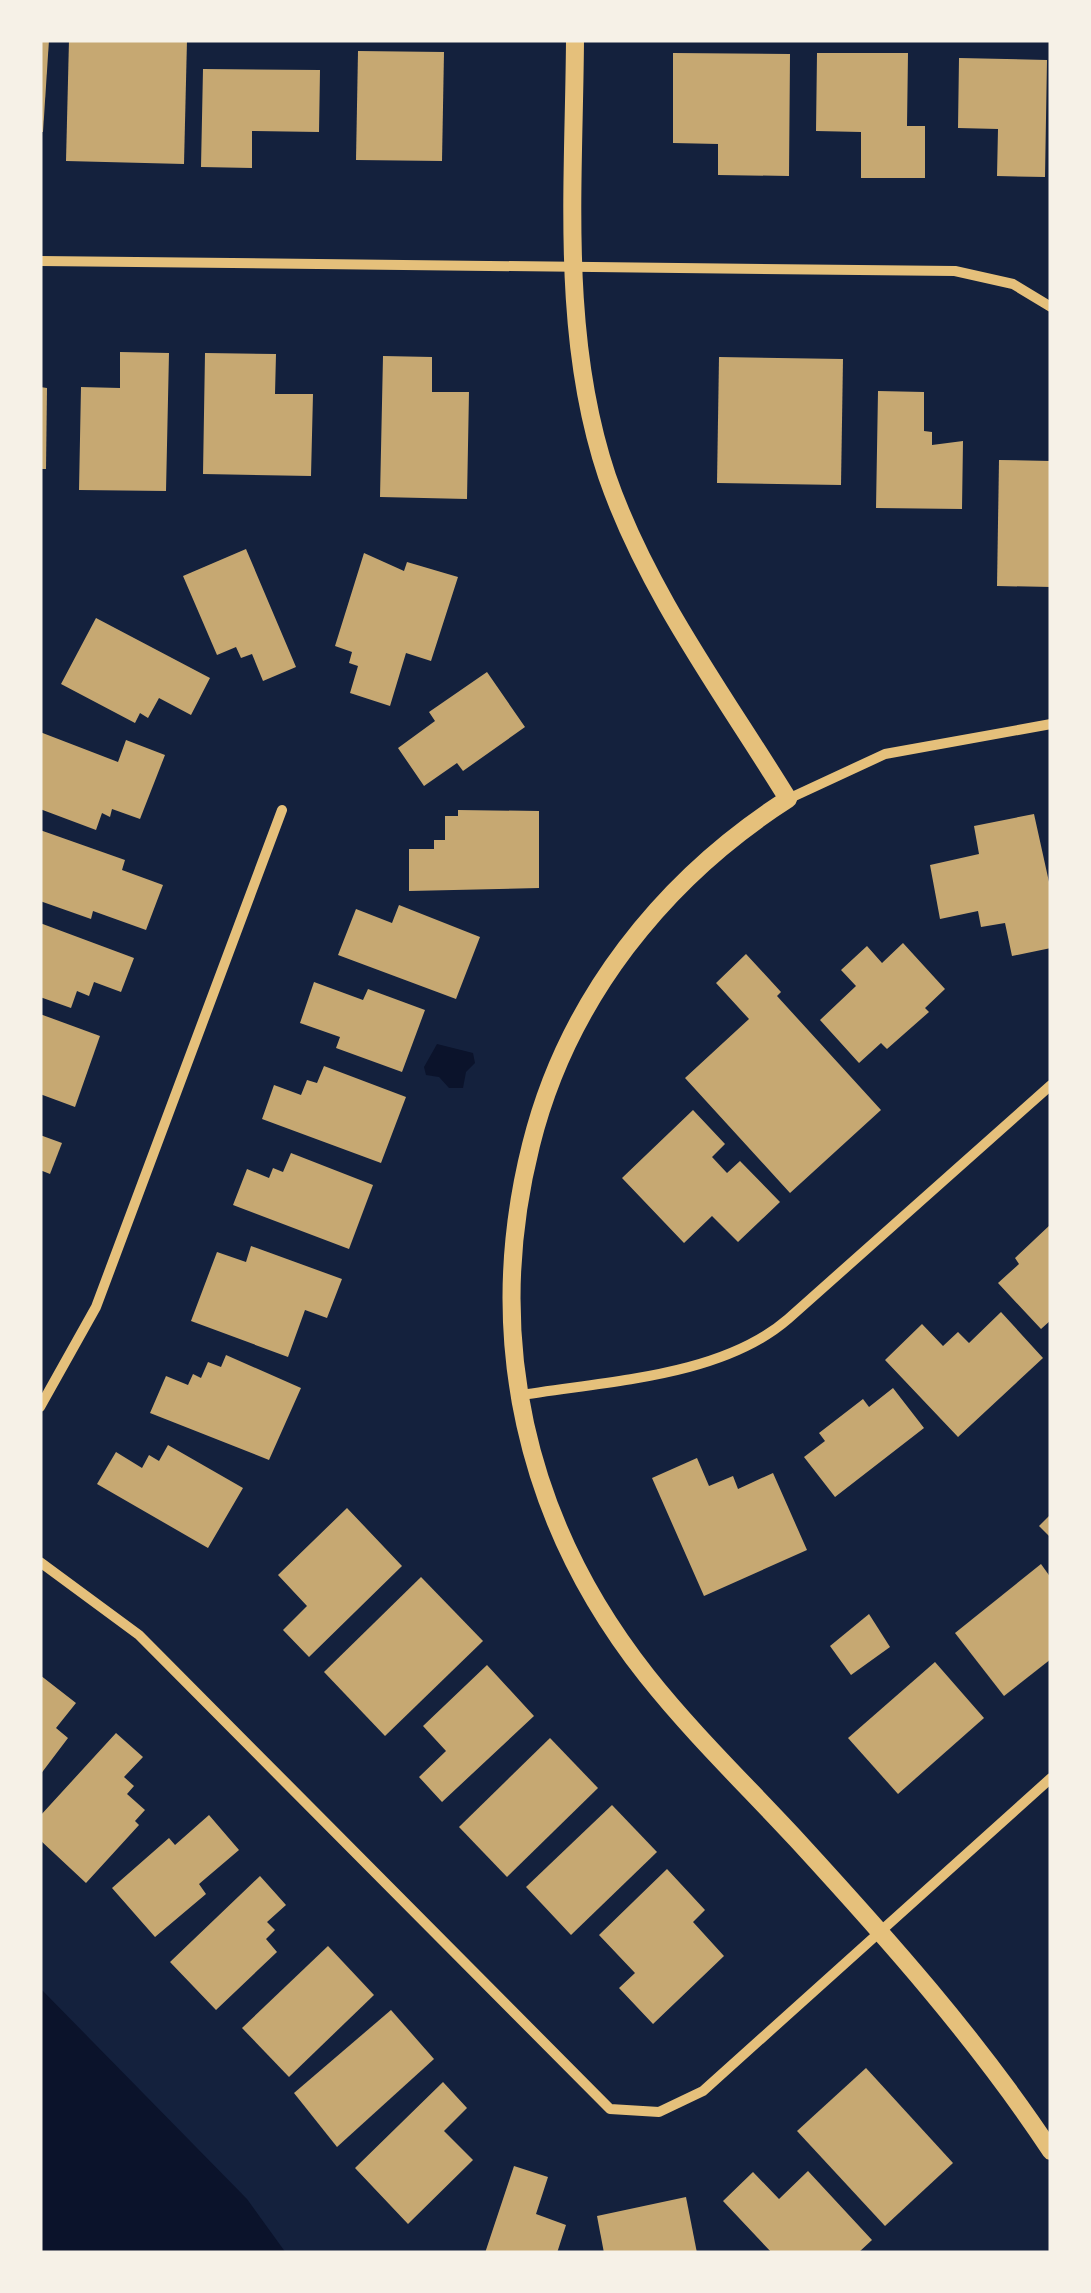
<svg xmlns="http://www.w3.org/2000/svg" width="1091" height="2293" viewBox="0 0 1091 2293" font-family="'Alegreya Sans',sans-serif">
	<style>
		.water { fill: #0b132b }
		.building { fill: #c6a872 }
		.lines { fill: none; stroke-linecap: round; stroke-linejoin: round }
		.minor { stroke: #e5c07b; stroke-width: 10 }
		.tertiary { stroke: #e5c07b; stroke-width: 18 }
	</style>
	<rect width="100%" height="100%" fill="#14213d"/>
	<g class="water">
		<path d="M437,1044L473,1053L475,1063L466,1072L463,1088H449L439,1077L426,1075L424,1067Z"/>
		<path d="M40,1988L247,2199L286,2253H40Z"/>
	</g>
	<g class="building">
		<path d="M40,40H49L43,132H40Z"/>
		<path d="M69,40H187L184,164L66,161Z"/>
		<path d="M358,51L444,52L442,161L356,160Z"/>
		<path d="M673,53L790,54L789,176L718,175V144L673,143Z"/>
		<path d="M817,53H908L907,126H925V178H861V132L816,131Z"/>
		<path d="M959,58L1047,60L1045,177L997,176L998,129L958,128Z"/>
		<path d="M203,69L320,70L319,132L252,131V168L201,167Z"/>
		<path d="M120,352L169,353L166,491L79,490L81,387L120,388Z"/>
		<path d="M205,353L276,354L275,394H313L311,476L203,474Z"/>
		<path d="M383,356L432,357V392H469L467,499L380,497Z"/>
		<path d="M719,357L843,359L841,485L717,483Z"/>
		<path d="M40,387L47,388L46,469H40Z"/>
		<path d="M878,391L924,392V431L932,432V445L963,441L962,509L876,508Z"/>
		<path d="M999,460L1051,461V587L997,586Z"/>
		<path d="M246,549L296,667L263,681L252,654L241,658L236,647L217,655L183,576Z"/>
		<path d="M364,553L404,571L407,562L458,577L431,661L406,653L390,706L350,693L358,666L349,663L352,652L335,646Z"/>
		<path d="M96,618L210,678L191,715L159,698L148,718L140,713L135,723L61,684Z"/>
		<path d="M487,672L525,727L463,771L457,763L424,786L398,748L435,721L429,712Z"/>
		<path d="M40,732L118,762L126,740L165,755L140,819L112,809L110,817L102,813L96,830L40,809Z"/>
		<path d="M458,810L539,811V888L409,891V849H434V840H445V816H458Z"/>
		<path d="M1034,814L1051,891V948L1012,956L1005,923L981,927L978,911L940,919L930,865L979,854L974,826Z"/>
		<path d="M40,830L125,860L122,870L163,885L146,930L93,911L91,919L40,901Z"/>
		<path d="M399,905L480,937L456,999L338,955L356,909L392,923Z"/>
		<path d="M40,923L134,958L121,992L94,982L89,996L77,991L71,1008L40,997Z"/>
		<path d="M903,943L945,989L925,1008L929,1012L887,1049L881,1043L859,1063L820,1020L856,986L841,970L867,946L882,963Z"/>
		<path d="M746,954L781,992L777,996L881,1110L790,1193L685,1078L749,1019L716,983Z"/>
		<path d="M314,982L363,1000L368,989L425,1010L402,1072L336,1048L340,1037L300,1023Z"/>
		<path d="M40,1014L100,1036L75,1107L40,1094Z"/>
		<path d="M324,1066L406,1097L381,1163L262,1119L274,1085L301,1095L307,1080L317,1083Z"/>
		<path d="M693,1110L725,1144L712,1157L727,1173L740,1161L780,1202L738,1242L712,1216L684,1243L622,1178Z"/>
		<path d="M40,1135L62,1143L50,1174L40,1170Z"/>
		<path d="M291,1153L373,1185L349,1249L233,1205L247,1169L269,1178L273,1168L283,1172Z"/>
		<path d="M1051,1224V1320L1041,1329L998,1283L1019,1264L1015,1258Z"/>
		<path d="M251,1246L342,1279L327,1318L305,1310L288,1357L191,1321L217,1252L246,1262Z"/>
		<path d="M1001,1312L1043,1358L958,1437L885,1360L922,1324L943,1346L958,1332L969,1343Z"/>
		<path d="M226,1355L301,1388L269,1460L150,1413L166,1376L188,1385L193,1374L201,1378L208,1362L221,1367Z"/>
		<path d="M893,1388L924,1428L835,1497L804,1457L825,1441L819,1433L863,1399L869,1407Z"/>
		<path d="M168,1445L243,1488L208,1548L97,1484L116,1452L142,1468L149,1455L159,1461Z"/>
		<path d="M697,1458L709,1486L733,1476L738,1489L773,1473L807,1550L704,1596L652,1478Z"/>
		<path d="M347,1508L402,1566L309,1657L283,1630L307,1606L278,1575Z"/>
		<path d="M1051,1514V1538L1039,1526Z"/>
		<path d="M1041,1564L1051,1578V1659L1004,1696L955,1633Z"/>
		<path d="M421,1577L483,1641L385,1736L324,1672Z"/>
		<path d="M869,1614L890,1647L851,1675L830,1646Z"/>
		<path d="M935,1662L984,1718L898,1794L848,1738Z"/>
		<path d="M487,1665L534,1716L442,1802L419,1777L446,1751L423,1726Z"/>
		<path d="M40,1675L76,1703L56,1728L68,1738L40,1775Z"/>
		<path d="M116,1733L143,1757L124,1777L134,1786L127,1794L145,1810L135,1821L139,1825L86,1883L40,1840V1816Z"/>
		<path d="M550,1738L598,1788L507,1877L459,1827Z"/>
		<path d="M612,1805L657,1852L571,1935L526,1887Z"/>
		<path d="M209,1815L239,1850L199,1884L206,1894L155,1937L112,1888L169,1838L175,1845Z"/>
		<path d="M667,1869L705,1910L693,1922L724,1956L653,2024L619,1988L635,1973L599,1935Z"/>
		<path d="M260,1876L286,1905L267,1922L275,1930L266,1939L277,1952L216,2010L170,1962Z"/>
		<path d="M328,1946L374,1995L289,2077L242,2028Z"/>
		<path d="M391,2010L434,2059L337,2147L294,2093Z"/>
		<path d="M866,2068L953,2163L885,2226L797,2131Z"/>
		<path d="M443,2082L467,2108L444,2131L473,2160L408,2224L355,2168Z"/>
		<path d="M514,2166L548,2177L536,2214L566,2225L557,2253H485Z"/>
		<path d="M808,2171L872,2240L858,2253H772L723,2201L753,2172L779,2199Z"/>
		<path d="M686,2197L697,2253H604L597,2216Z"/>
	</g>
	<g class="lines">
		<g class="minor">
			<path d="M40,261L955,271L1013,284L1051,307"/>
			<path d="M788,799L885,754L1051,724"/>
			<path d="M516,1396C603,1381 720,1378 788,1319L1051,1085"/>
			<path d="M40,1407L96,1307L282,810"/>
			<path d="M40,1562L139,1635L610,2109L659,2112L703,2091L1051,1778"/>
		</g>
		<path class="tertiary" d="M575,40C574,185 560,336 607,476C647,592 724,695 788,799C663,879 567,1000 531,1145C483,1336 525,1522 647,1676C693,1734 747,1786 797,1840C887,1938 977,2039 1051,2151"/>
	</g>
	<rect width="1091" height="2293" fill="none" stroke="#f6f1e7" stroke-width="85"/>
</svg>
